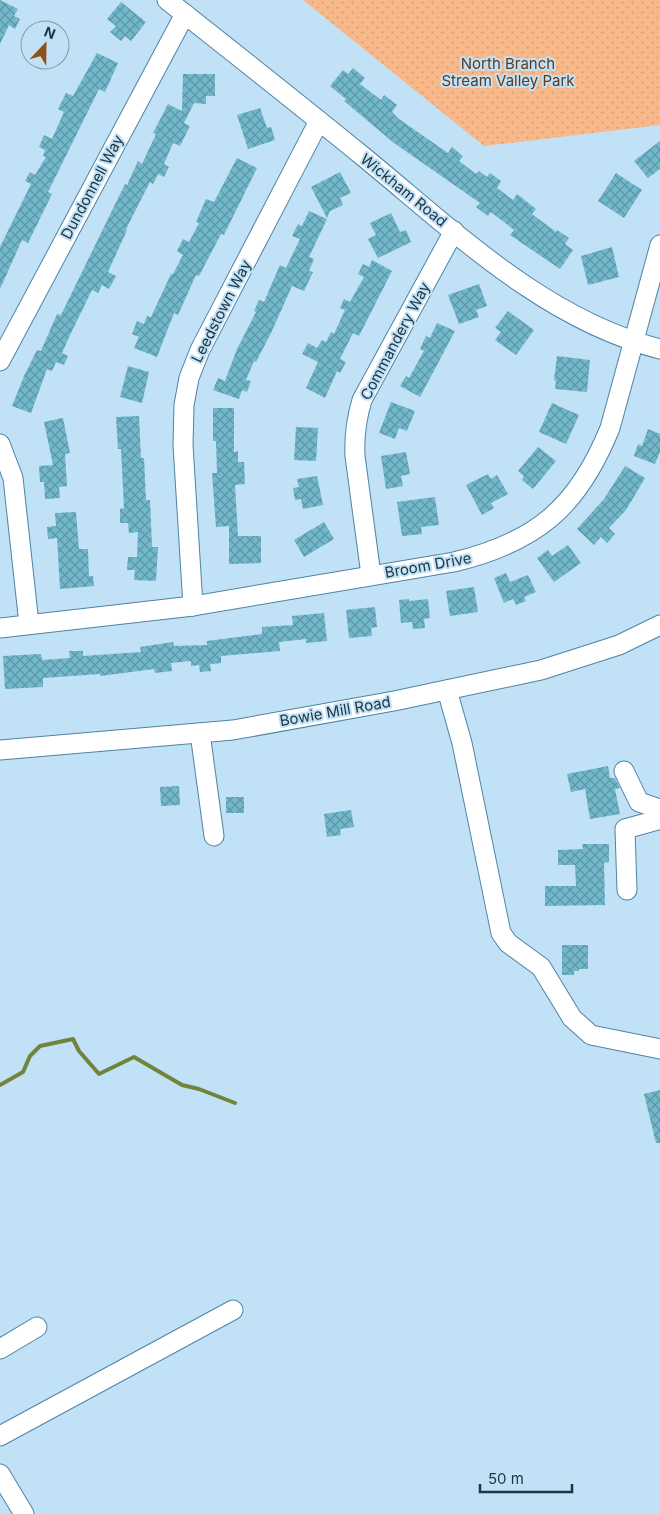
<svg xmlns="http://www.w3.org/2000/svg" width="660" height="1514" viewBox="0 0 660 1514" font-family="Inter,sans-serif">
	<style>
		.park { fill: url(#park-dots) }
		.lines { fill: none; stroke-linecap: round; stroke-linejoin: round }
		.stream { stroke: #72843c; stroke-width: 4 }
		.building { fill: url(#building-cross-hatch) }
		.minor-casing { stroke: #4f83a4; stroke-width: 21 }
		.minor { stroke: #fff; stroke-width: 19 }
		.labels { text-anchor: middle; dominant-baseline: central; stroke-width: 4; stroke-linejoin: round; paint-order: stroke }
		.park-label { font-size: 15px; fill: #5e3a1e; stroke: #c0e1f6 }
		.street-label { font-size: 15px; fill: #1f3543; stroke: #c0e1f6 }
	</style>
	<defs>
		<pattern id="park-dots" width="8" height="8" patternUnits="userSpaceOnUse" patternTransform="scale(1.25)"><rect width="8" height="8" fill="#f9b889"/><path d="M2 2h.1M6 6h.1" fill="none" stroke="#d59f77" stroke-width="1.8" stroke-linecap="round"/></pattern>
		<pattern id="building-cross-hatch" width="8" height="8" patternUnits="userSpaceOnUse" patternTransform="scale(1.25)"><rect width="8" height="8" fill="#72b8cb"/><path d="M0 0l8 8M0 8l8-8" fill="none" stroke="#5d96a6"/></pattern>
	</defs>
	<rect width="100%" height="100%" fill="#c0e1f6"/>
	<path class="park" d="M303,0H660V125L484,146Z"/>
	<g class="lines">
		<path class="stream" d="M0,1085L23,1072L30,1056L40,1046L73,1039L79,1051L99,1074L134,1057L182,1085L199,1089L235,1103"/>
	</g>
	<g class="building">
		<path d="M0,0L18,9L14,16L20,19L15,29L9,25L0,44Z"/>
		<path d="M121,2L146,22L131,41L125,36L121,41L110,32L116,26L107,19Z"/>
		<path d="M97,53L118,63L105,92L99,89L48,192L52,194L28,243L22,240L0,289V247L31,184L25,181L30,172L35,175L46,157L43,156L45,150L39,147L44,135L52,139L64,112L58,109L66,93L73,96Z"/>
		<path d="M353,68L365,78L360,84L381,100L384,95L397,105L392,112L399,119L448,153L452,147L463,156L459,161L476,174L479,171L487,177L490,173L501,181L497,188L513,200L517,194L536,209L532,214L556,232L557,230L569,238L565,244L573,250L560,269L510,235L514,230L491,212L488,216L476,207L480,203L394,143L344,101L346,99L330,86L343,70L348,74Z"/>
		<path d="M183,74H215V96H206V104L194,103L184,123L190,126L180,146L173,143L164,164L169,167L164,177L158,174L153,184L150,182L126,229L127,230L108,272L116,276L109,289L102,285L98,293L92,290L71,333L62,353L68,356L64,365L56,362L52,371L47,369L31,413L12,406L24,376L37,350L41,351L57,314L61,315L125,184L127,185L138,161L142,164L156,134L153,133L168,104L182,111Z"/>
		<path d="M260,108L267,128L271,127L275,140L248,149L237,115Z"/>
		<path d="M660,141V169L648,178L634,161Z"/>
		<path d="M237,158L257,168L224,235L221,234L199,276L196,275L178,315L174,313L157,357L134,348L139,337L132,334L137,321L144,324L147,316L151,317L171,274H173L183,255L177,251L183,239L189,242L199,223L196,222L206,199L214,202Z"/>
		<path d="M340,172L351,193L340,198L343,205L330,211L327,218L311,187Z"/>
		<path d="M616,173L642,190L624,218L598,201Z"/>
		<path d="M309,211L327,219L309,257L314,259L309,271L313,272L304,291L292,286L271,333L256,362L254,361L246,380L251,381L247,392L242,390L239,399L213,390L218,378L225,381L237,349L256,312L254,311L259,300L264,302L280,265L286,268L300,239L292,236L298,224L302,226Z"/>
		<path d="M391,213L400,232L406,230L411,242L378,258L368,239L376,235L370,223Z"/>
		<path d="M612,247L619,277L588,285L581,256Z"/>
		<path d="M372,260L392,271L359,336L353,333L340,359L346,362L340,373L337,371L325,398L306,388L318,362L302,354L308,343L317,348L322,340L326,342L331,332L334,334L345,310L340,308L344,299L350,302L364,277L358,274L363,264L369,267Z"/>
		<path d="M479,284L487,306L476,310L479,317L459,324L448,295Z"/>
		<path d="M508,311L534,330L516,355L495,340L501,332L495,328Z"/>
		<path d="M437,323L455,331L420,397L400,386L406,376L409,378L424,351L420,349L426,336L430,338Z"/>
		<path d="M557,356L590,360L587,392L555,389L556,381L554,380Z"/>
		<path d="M128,366L149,372L142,403L120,397Z"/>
		<path d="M391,402L415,411L407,431L399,428L395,439L379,433Z"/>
		<path d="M552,403L579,415L566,444L539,432Z"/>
		<path d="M213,408H234V452L238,451V462H244L245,484L235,485L238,536H261V563L229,564V526L216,527L212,473H217L216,441H213Z"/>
		<path d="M139,416L141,458H144L146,500H150L152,547H158L156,581L134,580L135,570H127L128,557H137L138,532L129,533L128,523H120V509L124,508L121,449H118L116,417Z"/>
		<path d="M63,418L70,453L65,454L67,486L59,487L60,498L45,499L44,482H40L39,466L53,465L44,422Z"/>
		<path d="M296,427L318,428L316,461L294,460Z"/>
		<path d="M648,429L660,434V452L655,464L634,456L638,444L642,446Z"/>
		<path d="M538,447L556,461L533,489L522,480L524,476L518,471Z"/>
		<path d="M406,452L410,474L401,476L403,486L386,489L381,456Z"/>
		<path d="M625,466L645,478L626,510L609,528L615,534L607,543L601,537L594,545L577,529L604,499Z"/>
		<path d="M488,474L491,479L497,475L508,494L491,503L494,508L482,515L466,485Z"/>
		<path d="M317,476L323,505L303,509L301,499L295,500L293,488L299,487L297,479Z"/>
		<path d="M435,497L439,525L421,527L422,534L402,536L397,502Z"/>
		<path d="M76,512L79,549H88L89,576H93L94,586L60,589L57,538L48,539L47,527L56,526L55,513Z"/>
		<path d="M324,522L334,539L304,557L294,540Z"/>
		<path d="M568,545L581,563L554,582L537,558L548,550L552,556Z"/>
		<path d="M506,573L510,582L528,575L536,592L524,597L526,601L516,605L513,599L504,603L494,578Z"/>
		<path d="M474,587L478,612L450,616L446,591Z"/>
		<path d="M409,599V601L428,599L430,618L424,619L425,628L413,629L412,622L401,623L399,600Z"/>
		<path d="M375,607L377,627L371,628L372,636L349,638L346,610Z"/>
		<path d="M324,613L327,641L306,643V639L279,642L280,651L221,656V663L210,664L211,671L200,672L199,665L191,666V661L171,663L172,671L155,673L154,669L100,676V674L43,678V687L5,689L3,656L41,654L42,660L70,658L69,651H83V656L141,652L140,647L173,642L174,646L207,645V641L262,634V627L293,625L292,616Z"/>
		<path d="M608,766L610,778H615L620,788L615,789L620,814L590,819L585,789L571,792L567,774Z"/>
		<path d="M179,786L180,805L161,806L160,787Z"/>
		<rect x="226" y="797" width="18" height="16"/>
		<path d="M351,810L354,827L340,829L341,835L327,837L324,814Z"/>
		<path d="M582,844H609V862L604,863L605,905L545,906V886H576L575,865H558V850L583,849Z"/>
		<path d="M562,945H588V969H579V971H574V975H562Z"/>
		<path d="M660,1090V1143H656L644,1094Z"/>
	</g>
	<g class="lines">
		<g class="minor-casing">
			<g id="minor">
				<path d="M167,0C233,52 299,104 365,158C454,231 545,320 660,349"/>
				<path d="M0,361L185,14"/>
				<path d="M0,444L13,478L29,624"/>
				<path d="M371,575L355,456C354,436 356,420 362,400L454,231"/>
				<path d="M193,606L183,445L184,405L189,378L200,350L319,121"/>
				<path d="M0,628L193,606L454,562C537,542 578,507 610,428L660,245"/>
				<path d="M447,690L462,743L501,933L508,943L541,967L572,1018L591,1035L660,1049"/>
				<path d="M200,733L214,836"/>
				<path d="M0,750L233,730L394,701L541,670L619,645L660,625"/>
				<path d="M624,771L639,802L660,809"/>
				<path d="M627,890L625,829L658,820L660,818"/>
				<path d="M0,1349L37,1327"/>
				<path d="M0,1436L233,1310"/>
				<path d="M0,1474L24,1514"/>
			</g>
		</g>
		<use href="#minor" class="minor"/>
	</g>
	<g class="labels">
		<g class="park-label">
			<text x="508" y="63">North Branch<tspan x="508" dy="17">Stream Valley Park</tspan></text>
		</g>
		<g class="street-label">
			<text transform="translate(92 187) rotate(-62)">Dundonnell Way</text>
			<text transform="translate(404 190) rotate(39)">Wickham Road</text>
			<text transform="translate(221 311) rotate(-63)">Leedstown Way</text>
			<text transform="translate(395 341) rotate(-62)">Commandery Way</text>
			<text transform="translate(428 565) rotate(-10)">Broom Drive</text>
			<text transform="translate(335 711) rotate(-10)">Bowie Mill Road</text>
		</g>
	</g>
	<g transform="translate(45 45) rotate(22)"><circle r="24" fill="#c0e1f6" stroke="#809cae"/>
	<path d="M0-4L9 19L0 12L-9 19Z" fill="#905119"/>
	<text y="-8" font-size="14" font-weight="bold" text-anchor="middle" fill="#1f3543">N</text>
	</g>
	<path d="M480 1484v8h92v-8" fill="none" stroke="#1f3543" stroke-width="2.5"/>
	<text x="488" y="1484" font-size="15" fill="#1f3543" stroke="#c0e1f6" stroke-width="4" paint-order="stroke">50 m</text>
</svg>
